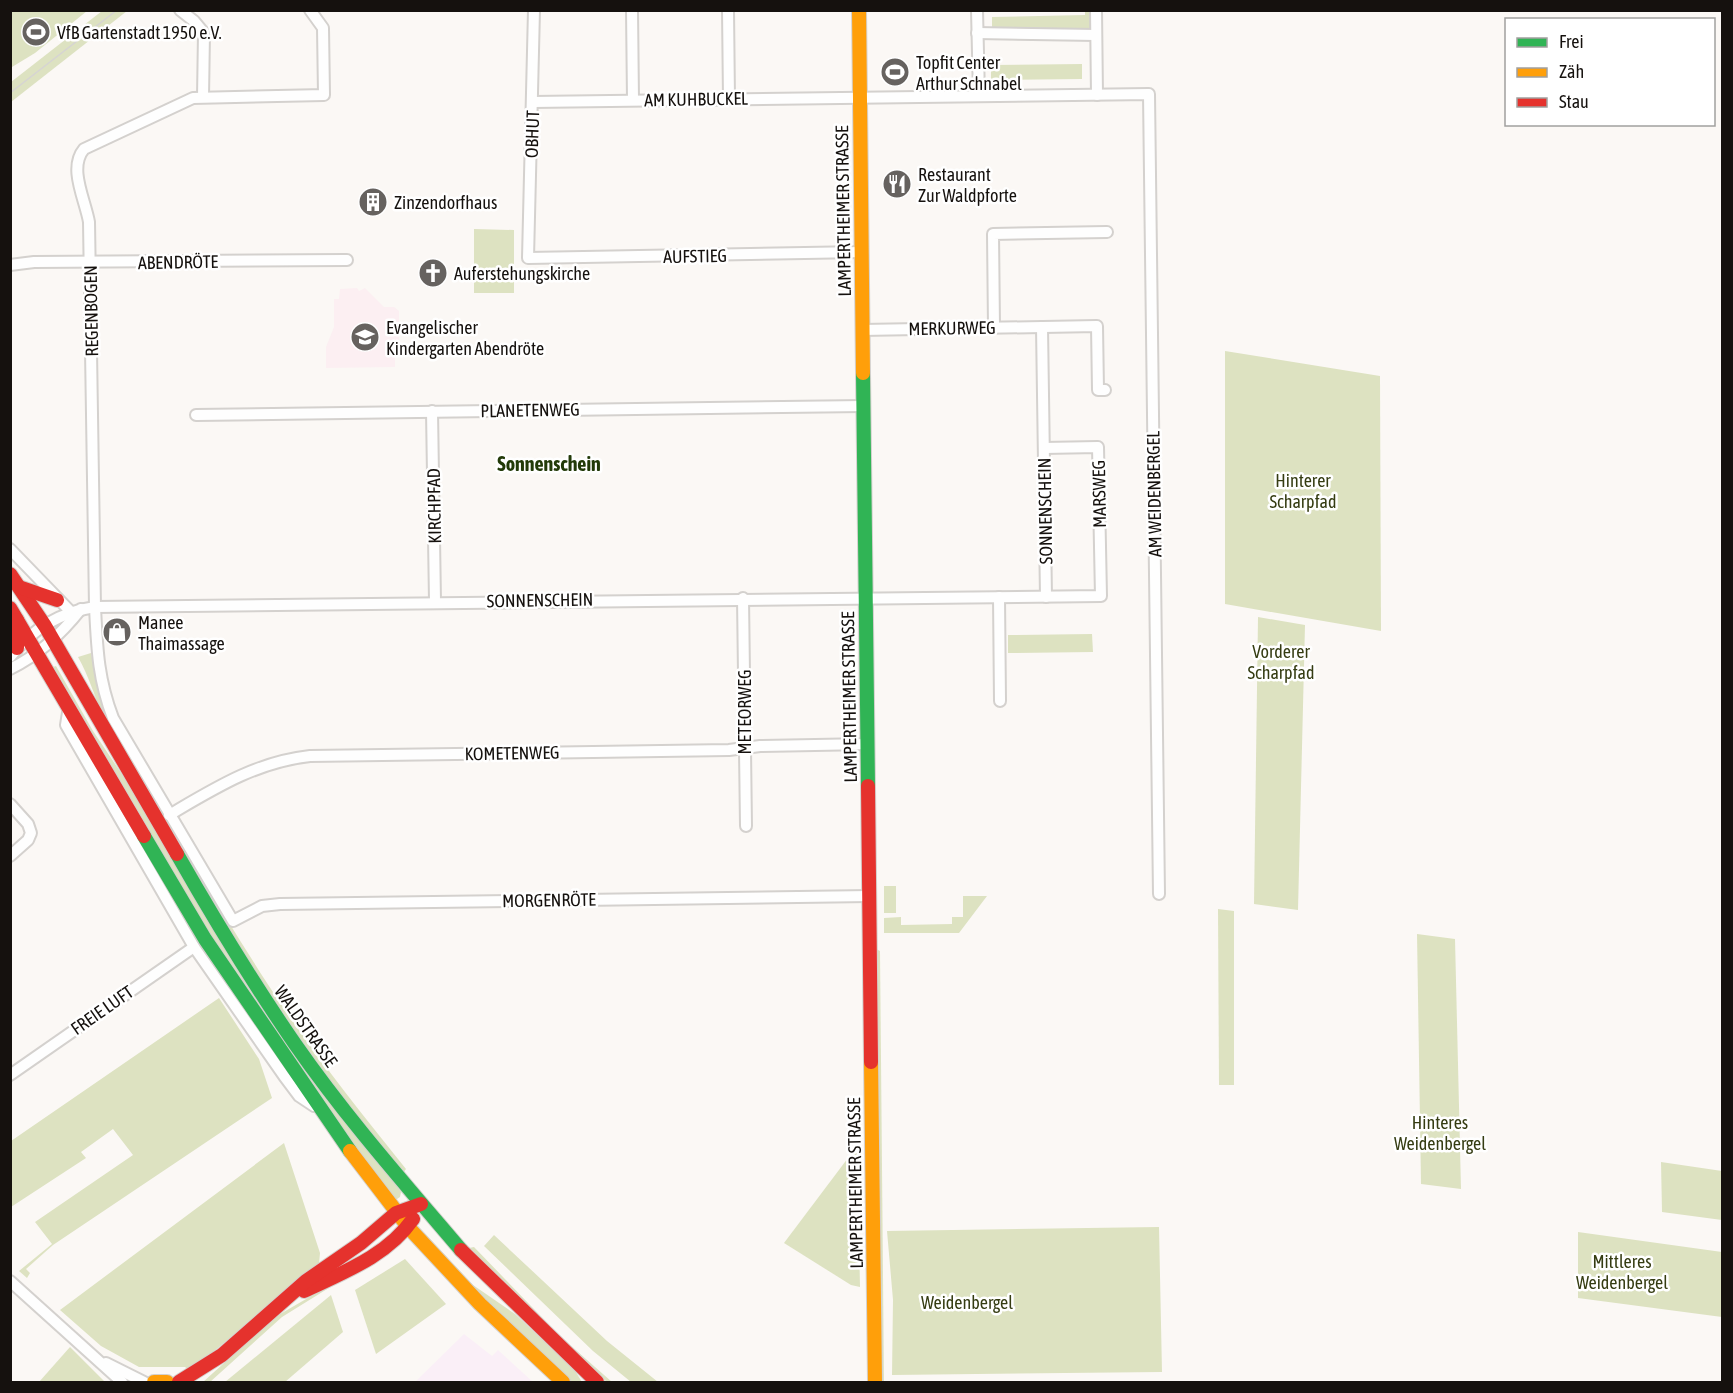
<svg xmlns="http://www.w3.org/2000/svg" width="1733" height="1393" viewBox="0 0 1733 1393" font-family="'Asap Condensed',sans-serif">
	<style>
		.industrial { fill: #faeff7 }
		.education { fill: #fceff2 }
		.green { fill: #dde2c1 }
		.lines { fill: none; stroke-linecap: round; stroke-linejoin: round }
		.street-casing { stroke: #d4d1ce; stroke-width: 14 }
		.fast-casing { stroke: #d4d1ce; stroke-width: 16 }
		.slow-casing { stroke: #d4d1ce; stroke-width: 16 }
		.jam-casing { stroke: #d4d1ce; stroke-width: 16 }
		.street { stroke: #fefefe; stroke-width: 10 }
		.fast { stroke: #30b455; stroke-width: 14 }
		.slow { stroke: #ff9f0a; stroke-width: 14 }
		.jam { stroke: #e5322d; stroke-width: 14 }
		.tram { stroke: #d6d4d3; stroke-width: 1.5 }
		.labels { text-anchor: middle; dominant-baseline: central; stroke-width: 5; stroke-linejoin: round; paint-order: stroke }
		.poi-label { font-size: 18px; fill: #15110e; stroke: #fff; text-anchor: start }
		.street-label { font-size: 18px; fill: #15110e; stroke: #fff }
		.park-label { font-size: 18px; fill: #353c12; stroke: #fff }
		.neighbourhood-label { font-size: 20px; font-weight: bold; fill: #223a08; stroke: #fff }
	</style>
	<rect width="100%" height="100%" fill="#fbf8f5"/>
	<path class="industrial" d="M464,1334L492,1356L498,1350L533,1382H415Z"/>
	<path class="education" d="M357,288L359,291L365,288L384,307H394L399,311V356H395V367L326,368V347L334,327V299H339L340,289Z"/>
	<g class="green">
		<path d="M10,11L11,10L87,11L35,53L12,67Z"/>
		<path d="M102,11H127L11,102V82Z"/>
		<path d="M1085,11H1090V29L992,31V17L1085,15Z"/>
		<path d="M1082,64V79L991,80V65Z"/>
		<path d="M474,229L514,230V293H474Z"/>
		<path d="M1225,351L1380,376L1381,631L1225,604Z"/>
		<path d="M1258,617L1305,625L1298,910L1254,904Z"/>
		<path d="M1092,634L1093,652L1008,653V635Z"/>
		<path d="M91,653L99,692L107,713C159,804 210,895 267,983C309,1048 358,1109 406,1169L403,1173C330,1083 261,989 202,889C168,832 133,774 103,715C94,696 89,676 78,657Z"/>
		<path d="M56,666L93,731L401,1192L400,1197L394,1201C262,1036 160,849 53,667Z"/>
		<rect x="884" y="886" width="12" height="27"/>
		<path d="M963,896H987L959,933H884V918L901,917V925L952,924V917H963Z"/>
		<path d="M1218,909L1234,911V1085H1219Z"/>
		<path d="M1417,934L1455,939L1461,1189L1421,1184Z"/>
		<path d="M876,949L880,951L884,1382H881Z"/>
		<path d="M219,998L259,1059L272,1098L53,1245L26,1269L30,1273L27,1278L19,1271L52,1244L35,1222L133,1155L113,1129L81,1152L86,1158L11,1207V1141Z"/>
		<path d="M284,1143L320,1253L319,1264L190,1371L185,1367H139L101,1346L60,1310Z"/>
		<path d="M857,1146L860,1287L851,1285L784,1243Z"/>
		<path d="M1661,1162L1722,1171V1220L1662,1212Z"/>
		<path d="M416,1224L473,1285L515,1314L574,1369L582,1382H572L467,1284Z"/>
		<path d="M1159,1227L1162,1372L892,1375L893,1300L887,1231Z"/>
		<path d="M1578,1232L1722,1252V1317L1578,1298Z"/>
		<path d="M494,1235L607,1341L658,1382H631L593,1351L484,1246Z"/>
		<path d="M474,1247L561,1337L612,1382H607L558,1339L469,1248Z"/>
		<path d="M405,1259L446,1304L376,1354L355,1290Z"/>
		<path d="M332,1284V1286L282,1317L210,1382H203L275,1317Z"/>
		<path d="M331,1295L343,1332L285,1382H225Z"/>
		<path d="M70,1347L105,1382H39Z"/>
	</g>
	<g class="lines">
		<g class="street-casing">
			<g id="street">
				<path d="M180,10L194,21L204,33L203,97"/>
				<path d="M310,10L323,28L324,95L193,98L84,149C68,168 85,199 89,222L95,607C97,648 98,679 113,718L233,921L262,906L280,904L870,896"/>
				<path d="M534,10L528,258L862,252"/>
				<path d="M632,10L633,100"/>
				<path d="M728,10L729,99"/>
				<path d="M977,10L979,96"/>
				<path d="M1096,10L1097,95"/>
				<path d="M977,33L1096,35"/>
				<path d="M533,102L1149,94L1159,894"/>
				<path d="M10,265L34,262L347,260"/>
				<path d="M994,327L993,234L1107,232"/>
				<path d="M1042,327L1046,597"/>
				<path d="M862,330L1097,326L1098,390H1105"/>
				<path d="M432,411L435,601"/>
				<path d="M196,415L864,406"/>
				<path d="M10,549L70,611"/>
				<path d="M999,597L1000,701"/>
				<path d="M743,598L746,826"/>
				<path d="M10,657C32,629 61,612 95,607L1101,596L1098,447L1044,448"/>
				<path d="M10,669C39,655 62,633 81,609"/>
				<path d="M69,706L66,725L194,947L284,1076L299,1096L314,1106"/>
				<path d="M10,804L28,824L31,833L28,840L10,856"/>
				<path d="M169,815C215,788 256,762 310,756L729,750L760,746L868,744"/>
				<path d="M10,1075L194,947"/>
				<path d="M10,1281L122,1382"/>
				<path d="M106,1363L144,1382"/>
			</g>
		</g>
		<g class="fast-casing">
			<g id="fast">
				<path d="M863,373L868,786"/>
				<path d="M144,836L205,939L350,1151"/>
				<path d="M177,854C214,919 253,983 295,1044C345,1116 404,1183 461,1250"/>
			</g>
		</g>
		<g class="slow-casing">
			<g id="slow">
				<path d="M859,10L863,373"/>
				<path d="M871,1062L875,1382"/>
				<path d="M350,1151L409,1228L480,1304L563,1382"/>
				<path d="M154,1382H167"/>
			</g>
		</g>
		<g class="jam-casing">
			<g id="jam">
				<path d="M10,574L45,626L177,854"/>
				<path d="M22,588L57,600"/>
				<path d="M10,608L144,836"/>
				<path d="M17,620V648"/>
				<path d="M868,786L871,1062"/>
				<path d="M461,1250L597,1382"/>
				<path d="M304,1291C344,1272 387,1256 413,1219"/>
				<path d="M179,1382L222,1355L306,1281L361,1243L396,1213L421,1204"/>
			</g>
		</g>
		<use href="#street" class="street"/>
		<use href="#fast" class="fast"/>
		<use href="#slow" class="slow"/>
		<use href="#jam" class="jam"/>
		<path class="tram" d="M10,93L117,10"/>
	</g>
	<defs>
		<g id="stadium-disc" transform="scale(1.5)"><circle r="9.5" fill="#66625f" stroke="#fff"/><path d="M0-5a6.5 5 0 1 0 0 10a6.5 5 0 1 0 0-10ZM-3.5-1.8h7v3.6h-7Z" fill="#fff"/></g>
		<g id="restaurant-disc" transform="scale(1.5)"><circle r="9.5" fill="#66625f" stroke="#fff"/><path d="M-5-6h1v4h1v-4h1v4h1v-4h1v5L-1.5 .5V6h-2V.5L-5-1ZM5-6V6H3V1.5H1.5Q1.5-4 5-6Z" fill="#fff"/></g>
		<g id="building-disc" transform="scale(1.5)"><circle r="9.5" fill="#66625f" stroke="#fff"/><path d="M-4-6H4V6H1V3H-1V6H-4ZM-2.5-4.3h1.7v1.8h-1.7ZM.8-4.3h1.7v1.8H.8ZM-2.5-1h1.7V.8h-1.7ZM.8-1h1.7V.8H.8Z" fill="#fff"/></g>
		<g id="church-disc" transform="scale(1.5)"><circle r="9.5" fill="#66625f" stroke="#fff"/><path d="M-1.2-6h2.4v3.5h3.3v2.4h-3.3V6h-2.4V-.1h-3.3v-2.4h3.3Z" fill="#fff"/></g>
		<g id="school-disc" transform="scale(1.5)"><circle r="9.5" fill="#66625f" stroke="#fff"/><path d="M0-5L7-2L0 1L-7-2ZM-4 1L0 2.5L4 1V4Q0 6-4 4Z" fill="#fff"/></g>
		<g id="shop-disc" transform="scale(1.5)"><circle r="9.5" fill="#66625f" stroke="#fff"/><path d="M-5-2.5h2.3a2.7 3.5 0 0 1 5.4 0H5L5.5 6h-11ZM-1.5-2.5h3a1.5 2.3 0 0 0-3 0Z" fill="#fff"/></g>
	</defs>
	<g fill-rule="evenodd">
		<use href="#stadium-disc" x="36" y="32"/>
		<use href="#stadium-disc" x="895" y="72"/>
		<use href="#restaurant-disc" x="897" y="184"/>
		<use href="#building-disc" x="373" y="202"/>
		<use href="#church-disc" x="433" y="273"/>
		<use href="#school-disc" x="365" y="337"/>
		<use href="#shop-disc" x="117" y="632"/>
	</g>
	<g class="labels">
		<g class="poi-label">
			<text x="57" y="32">VfB Gartenstadt 1950 e.V.</text>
			<text x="916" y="62">Topfit Center<tspan x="916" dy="21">Arthur Schnabel</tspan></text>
			<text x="918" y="174">Restaurant<tspan x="918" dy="21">Zur Waldpforte</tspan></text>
			<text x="394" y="202">Zinzendorfhaus</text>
			<text x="454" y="273">Auferstehungskirche</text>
			<text x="386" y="327">Evangelischer<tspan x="386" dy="21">Kindergarten Abendröte</tspan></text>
			<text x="138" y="622">Manee<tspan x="138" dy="21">Thaimassage</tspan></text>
		</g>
		<g class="street-label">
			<text transform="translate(696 99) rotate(-1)">AM KUHBUCKEL</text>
			<text transform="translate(532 134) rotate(-88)">OBHUT</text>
			<text transform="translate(843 211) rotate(-91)">LAMPERTHEIMER STRASSE</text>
			<text transform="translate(695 256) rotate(-1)">AUFSTIEG</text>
			<text transform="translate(178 262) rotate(-1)">ABENDRÖTE</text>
			<text transform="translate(91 311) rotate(-91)">REGENBOGEN</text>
			<text transform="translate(952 328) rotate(-1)">MERKURWEG</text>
			<text transform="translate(530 410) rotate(-1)">PLANETENWEG</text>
			<text transform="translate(1099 494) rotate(-91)">MARSWEG</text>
			<text transform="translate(1154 494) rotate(-91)">AM WEIDENBERGEL</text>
			<text transform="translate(434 506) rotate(-91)">KIRCHPFAD</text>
			<text transform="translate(1045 511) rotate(-91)">SONNENSCHEIN</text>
			<text transform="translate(540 600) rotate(-1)">SONNENSCHEIN</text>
			<text transform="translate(849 697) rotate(-91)">LAMPERTHEIMER STRASSE</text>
			<text transform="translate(744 712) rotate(-90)">METEORWEG</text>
			<text transform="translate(512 753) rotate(-1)">KOMETENWEG</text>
			<text transform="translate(549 900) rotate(-1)">MORGENRÖTE</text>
			<text transform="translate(102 1010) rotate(-35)">FREIE LUFT</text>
			<text transform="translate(306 1026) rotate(55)">WALDSTRASSE</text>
			<text transform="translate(855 1183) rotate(-91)">LAMPERTHEIMER STRASSE</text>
		</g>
		<g class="park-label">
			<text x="1303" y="480">Hinterer<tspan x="1303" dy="21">Scharpfad</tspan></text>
			<text x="1281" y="651">Vorderer<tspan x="1281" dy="21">Scharpfad</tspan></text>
			<text x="1440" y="1122">Hinteres<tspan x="1440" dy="21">Weidenbergel</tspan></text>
			<text x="1622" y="1261">Mittleres<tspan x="1622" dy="21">Weidenbergel</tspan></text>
			<text x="967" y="1302">Weidenbergel</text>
		</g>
		<g class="neighbourhood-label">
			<text x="549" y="463">Sonnenschein</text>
		</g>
	</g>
	<rect width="1733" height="1393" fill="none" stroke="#15110e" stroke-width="24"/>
	<rect x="1505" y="18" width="210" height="108" fill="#ffffff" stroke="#a1a09f" stroke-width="1.5"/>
	<rect x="1517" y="38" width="30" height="9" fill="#30b455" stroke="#a1a09f" stroke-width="1.5"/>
	<text x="1559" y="48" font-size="18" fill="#15110e">Frei</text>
	<rect x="1517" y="68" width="30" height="9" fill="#ff9f0a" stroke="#a1a09f" stroke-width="1.5"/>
	<text x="1559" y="78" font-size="18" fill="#15110e">Zäh</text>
	<rect x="1517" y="98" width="30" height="9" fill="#e5322d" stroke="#a1a09f" stroke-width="1.5"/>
	<text x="1559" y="108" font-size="18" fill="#15110e">Stau</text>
</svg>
